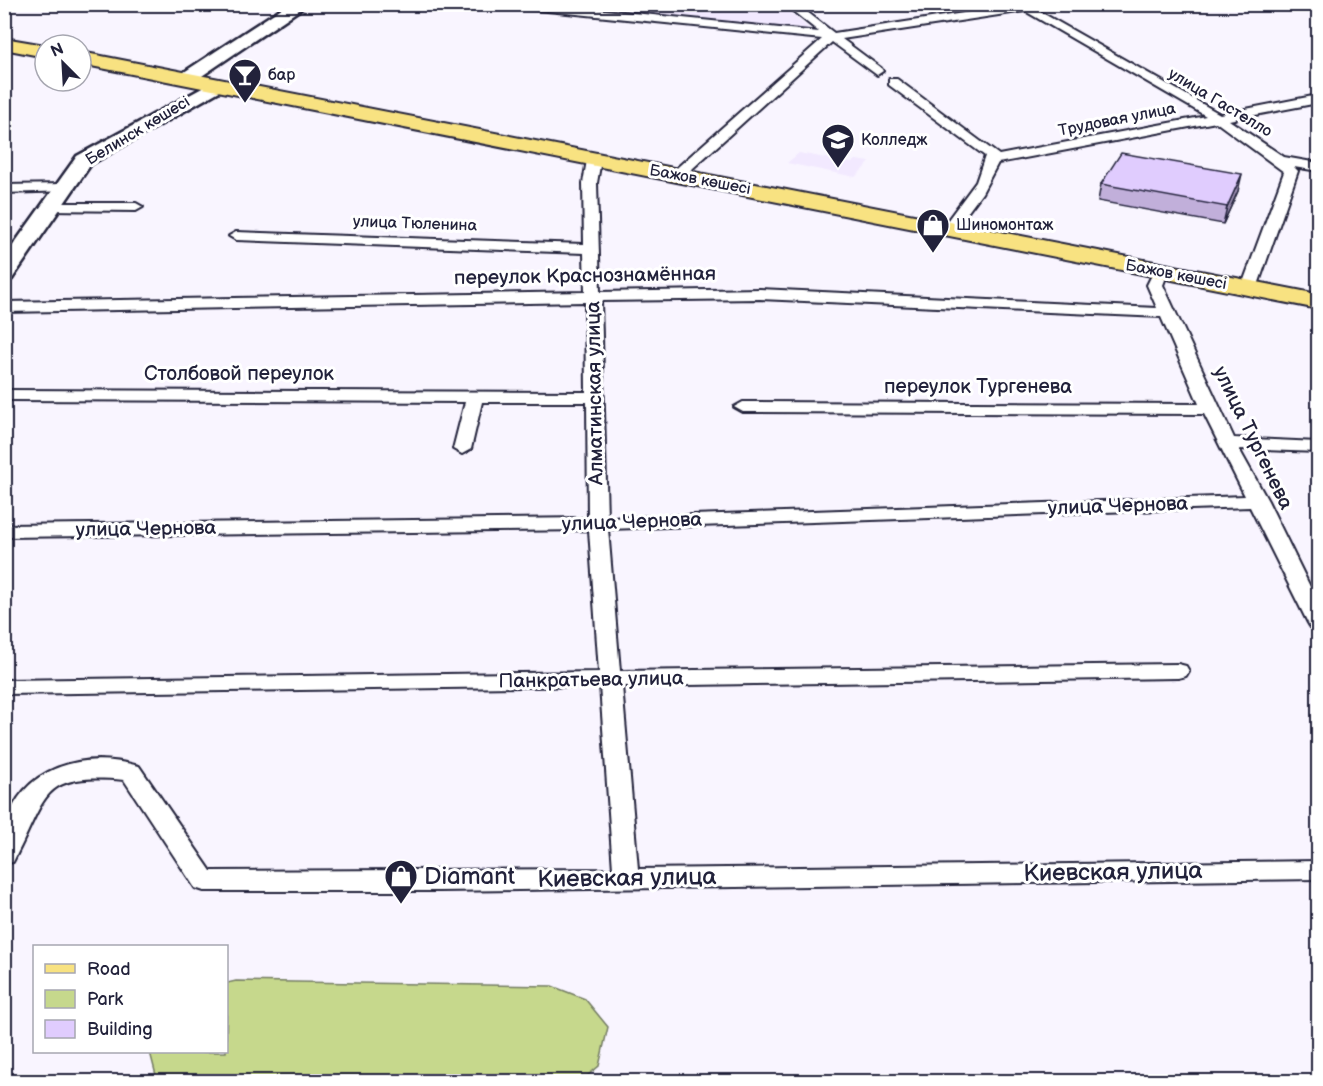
<svg xmlns="http://www.w3.org/2000/svg" width="1323" height="1086" viewBox="0 0 1323 1086" font-family="'Balsamiq Sans',sans-serif">
	<style>
		.built { fill: #f2e9ff }
		.green { fill: #c6d88c; stroke: #747d64; stroke-width: 1.5 }
		.lines { fill: none; stroke-linecap: round; stroke-linejoin: round }
		.minor-casing { stroke: #22223b; stroke-width: 4 }
		.secondary-casing { stroke: #22223b; stroke-width: 5 }
		.primary-casing { stroke: #22223b; stroke-width: 4 }
		.minor { fill: #fff; fill-rule: evenodd }
		.secondary { fill: #fff; fill-rule: evenodd }
		.primary { fill: #f8e281; fill-rule: evenodd }
		.wall { fill: #c1afda; stroke: #22223b; stroke-width: 1.5 }
		.shaded-wall { fill: #9d8fb2; stroke: #22223b; stroke-width: 1.5 }
		.building { fill: #e0ccfe; stroke: #22223b; stroke-width: 1.5 }
		.labels { text-anchor: middle; dominant-baseline: central; stroke-width: 6; stroke-linejoin: round; paint-order: stroke }
		.far-poi-label { font-size: 16px; fill: #22223b; stroke: #fff; text-anchor: start }
		.far-street-label { font-size: 16px; fill: #22223b; stroke: #fff }
		.street-label { font-size: 20px; fill: #22223b; stroke: #fff }
		.near-street-label { font-size: 24px; fill: #22223b; stroke: #fff }
		.near-poi-label { font-size: 24px; fill: #22223b; stroke: #fff; text-anchor: start }
	</style>
	<rect width="100%" height="100%" fill="#f9f5ff"/>
	<filter id="ink" filterUnits="userSpaceOnUse"><feTurbulence type="fractalNoise" baseFrequency=".0167" numOctaves="2"/><feDisplacementMap in="SourceGraphic" scale="12" xChannelSelector="R" yChannelSelector="G"/><feConvolveMatrix kernelMatrix="1 2 1 2 8 2 1 2 1" color-interpolation-filters="sRGB"/></filter>
	<g filter="url(#ink)">
		<g class="built">
			<path d="M635,5H782L813,32L627,13Z"/>
			<path d="M799,153L852,163L856,160L870,162L855,177L787,163Z"/>
		</g>
		<path class="green" d="M236,981L552,986L585,999L608,1027L599,1066L581,1081L160,1082L157,1079L150,1052H226L227,983Z"/>
		<g class="lines">
			<g class="minor-casing">
				<g id="minor">
					<path d="M503,4H545L819,32L784,4H797L834,33L1022,4H1058L1037,10L1220,114L1318,95V103L1229,120L1284,157L1318,163V171L1294,167L1298,171L1257,288L1249,293L1241,288L1284,172L1216,122L998,163L982,193L953,232H943L941,229L976,182L985,156L889,85V79H897L999,155L1206,116L1025,11L842,39L881,68L883,71L877,75L832,42L681,179L676,180L669,176L671,173L822,39L508,7Z"/>
					<path d="M594,156L601,160L597,183L600,292L760,289L1157,308L1147,285L1155,269L1160,267L1168,272L1163,285L1234,438L1318,442V452L1239,449L1268,501L1318,603V630L1311,628L1308,623L1250,507L608,529L620,671L1178,664L1186,666L1189,671L1186,676L1178,678L622,686L638,869L1318,861V879L439,891H204L195,888L124,780C38,772 48,797 13,862L4,864C4,853 2,838 5,827C22,766 83,750 139,766L211,871L613,869L600,686L4,694V680L599,672L589,530L4,537V525L588,518L587,402H482L471,449L462,454L453,449L465,402L4,400V390L586,392L585,302L4,312V302L585,292L584,253L236,240L229,236L236,232L584,244L583,183L587,160ZM760,299L1161,317L1199,404L743,402L734,407L743,412L1204,414L1245,496L607,518L601,301Z"/>
					<path d="M65,184L72,188L70,191L4,193V185Z"/>
					<path d="M52,203H136L143,207L136,211L47,210V204Z"/>
				</g>
			</g>
			<g class="secondary-casing">
				<g id="secondary">
					<path d="M288,4H308L193,82H181L178,78L181,74Z"/>
					<path d="M217,80L223,81L226,85L223,89L91,164L12,279L4,281V258L77,156Z"/>
				</g>
			</g>
			<g class="primary-casing">
				<g id="primary">
					<path d="M4,38L45,45V57L4,49Z"/>
					<path d="M81,52L1318,294V309L81,64Z"/>
				</g>
			</g>
			<use href="#minor" class="minor"/>
			<use href="#secondary" class="secondary"/>
			<use href="#primary" class="primary"/>
		</g>
		<path class="wall" d="M1101,184L1238,191L1223,224L1098,201Z"/>
		<path class="shaded-wall" d="M1242,174L1238,191L1223,224L1227,207Z"/>
		<path class="building" d="M1121,153L1242,174L1227,207L1101,184Z"/>
	</g>
	<defs>
		<g id="bar-pin" transform="scale(1.725)"><path d="M0 17L-7.5 6A9.5 9.5 0 1 1 7.5 6Z" fill="#22223b" stroke="#fff"/><path d="M-6-5H6L.8 .8V4.5H3.5V6h-7V4.5H-.8V.8Z" fill="#fff"/></g>
		<g id="university-pin" transform="scale(1.725)"><path d="M0 17L-7.5 6A9.5 9.5 0 1 1 7.5 6Z" fill="#22223b" stroke="#fff"/><path d="M0-5L7-2L0 1L-7-2ZM-4 1L0 2.5L4 1V4Q0 6-4 4Z" fill="#fff"/></g>
		<g id="shop-pin" transform="scale(1.725)"><path d="M0 17L-7.5 6A9.5 9.5 0 1 1 7.5 6Z" fill="#22223b" stroke="#fff"/><path d="M-5-2.5h2.3a2.7 3.5 0 0 1 5.4 0H5L5.5 6h-11ZM-1.5-2.5h3a1.5 2.3 0 0 0-3 0Z" fill="#fff"/></g>
	</defs>
	<g fill-rule="evenodd">
		<use href="#bar-pin" x="245" y="75"/>
		<use href="#university-pin" x="838" y="140"/>
		<use href="#shop-pin" x="933" y="225"/>
		<use href="#shop-pin" x="401" y="876"/>
	</g>
	<g class="labels">
		<g class="far-poi-label">
			<text x="268" y="75">бар</text>
			<text x="861" y="140">Колледж</text>
			<text x="956" y="225">Шиномонтаж</text>
		</g>
		<g class="far-street-label">
			<text transform="translate(1220 103) rotate(31)">улица Гастелло</text>
			<text transform="translate(1117 120) rotate(-11)">Трудовая улица</text>
			<text transform="translate(138 131) rotate(-31)">Белинск көшесі</text>
			<text transform="translate(700 180) rotate(11)">Бажов көшесі</text>
			<text transform="translate(415 224) rotate(2)">улица Тюленина</text>
			<text transform="translate(1176 275) rotate(11)">Бажов көшесі</text>
		</g>
		<g class="street-label">
			<text transform="translate(585 276) rotate(-1)">переулок Краснознамённая</text>
			<text x="239" y="374">Столбовой переулок</text>
			<text x="978" y="387">переулок Тургенева</text>
			<text transform="translate(595 393) rotate(-91)">Алматинская улица</text>
			<text transform="translate(1253 438) rotate(64)">улица Тургенева</text>
			<text transform="translate(1118 506) rotate(-2)">улица Чернова</text>
			<text transform="translate(632 522) rotate(-2)">улица Чернова</text>
			<text transform="translate(146 529) rotate(-1)">улица Чернова</text>
			<text transform="translate(591 680) rotate(-1)">Панкратьева улица</text>
		</g>
		<g class="near-street-label">
			<text transform="translate(1113 872) rotate(-1)">Киевская улица</text>
			<text transform="translate(627 878) rotate(-1)">Киевская улица</text>
		</g>
		<g class="near-poi-label">
			<text x="424" y="876">Diamant</text>
		</g>
	</g>
	<rect width="1323" height="1086" fill="none" stroke="#fff" stroke-width="24"/>
	<rect x="12" y="12" width="1299" height="1062" fill="none" stroke="#22223b" stroke-width="2" filter="url(#ink)"/>
	<rect x="33" y="945" width="195" height="108" fill="#ffffff" stroke="#a7a7b1" stroke-width="1.5"/>
	<rect x="45" y="964" width="30" height="9" fill="#f8e281" stroke="#a7a7b1" stroke-width="1.5"/>
	<text x="87" y="975" font-size="18" fill="#22223b">Road</text>
	<rect x="45" y="990" width="30" height="18" fill="#c6d88c" stroke="#a7a7b1" stroke-width="1.5"/>
	<text x="87" y="1005" font-size="18" fill="#22223b">Park</text>
	<rect x="45" y="1020" width="30" height="18" fill="#e0ccfe" stroke="#a7a7b1" stroke-width="1.5"/>
	<text x="87" y="1035" font-size="18" fill="#22223b">Building</text>
	<g transform="translate(63 63) rotate(336)"><circle r="28" fill="#ffffff" stroke="#a7a7b1" stroke-width="1.5"/>
	<path d="M0-4.5L10 22L0 15L-10 22Z" fill="#22223b"/>
	<text y="-9" font-size="16" font-weight="bold" text-anchor="middle" fill="#22223b">N</text>
	</g>
</svg>
